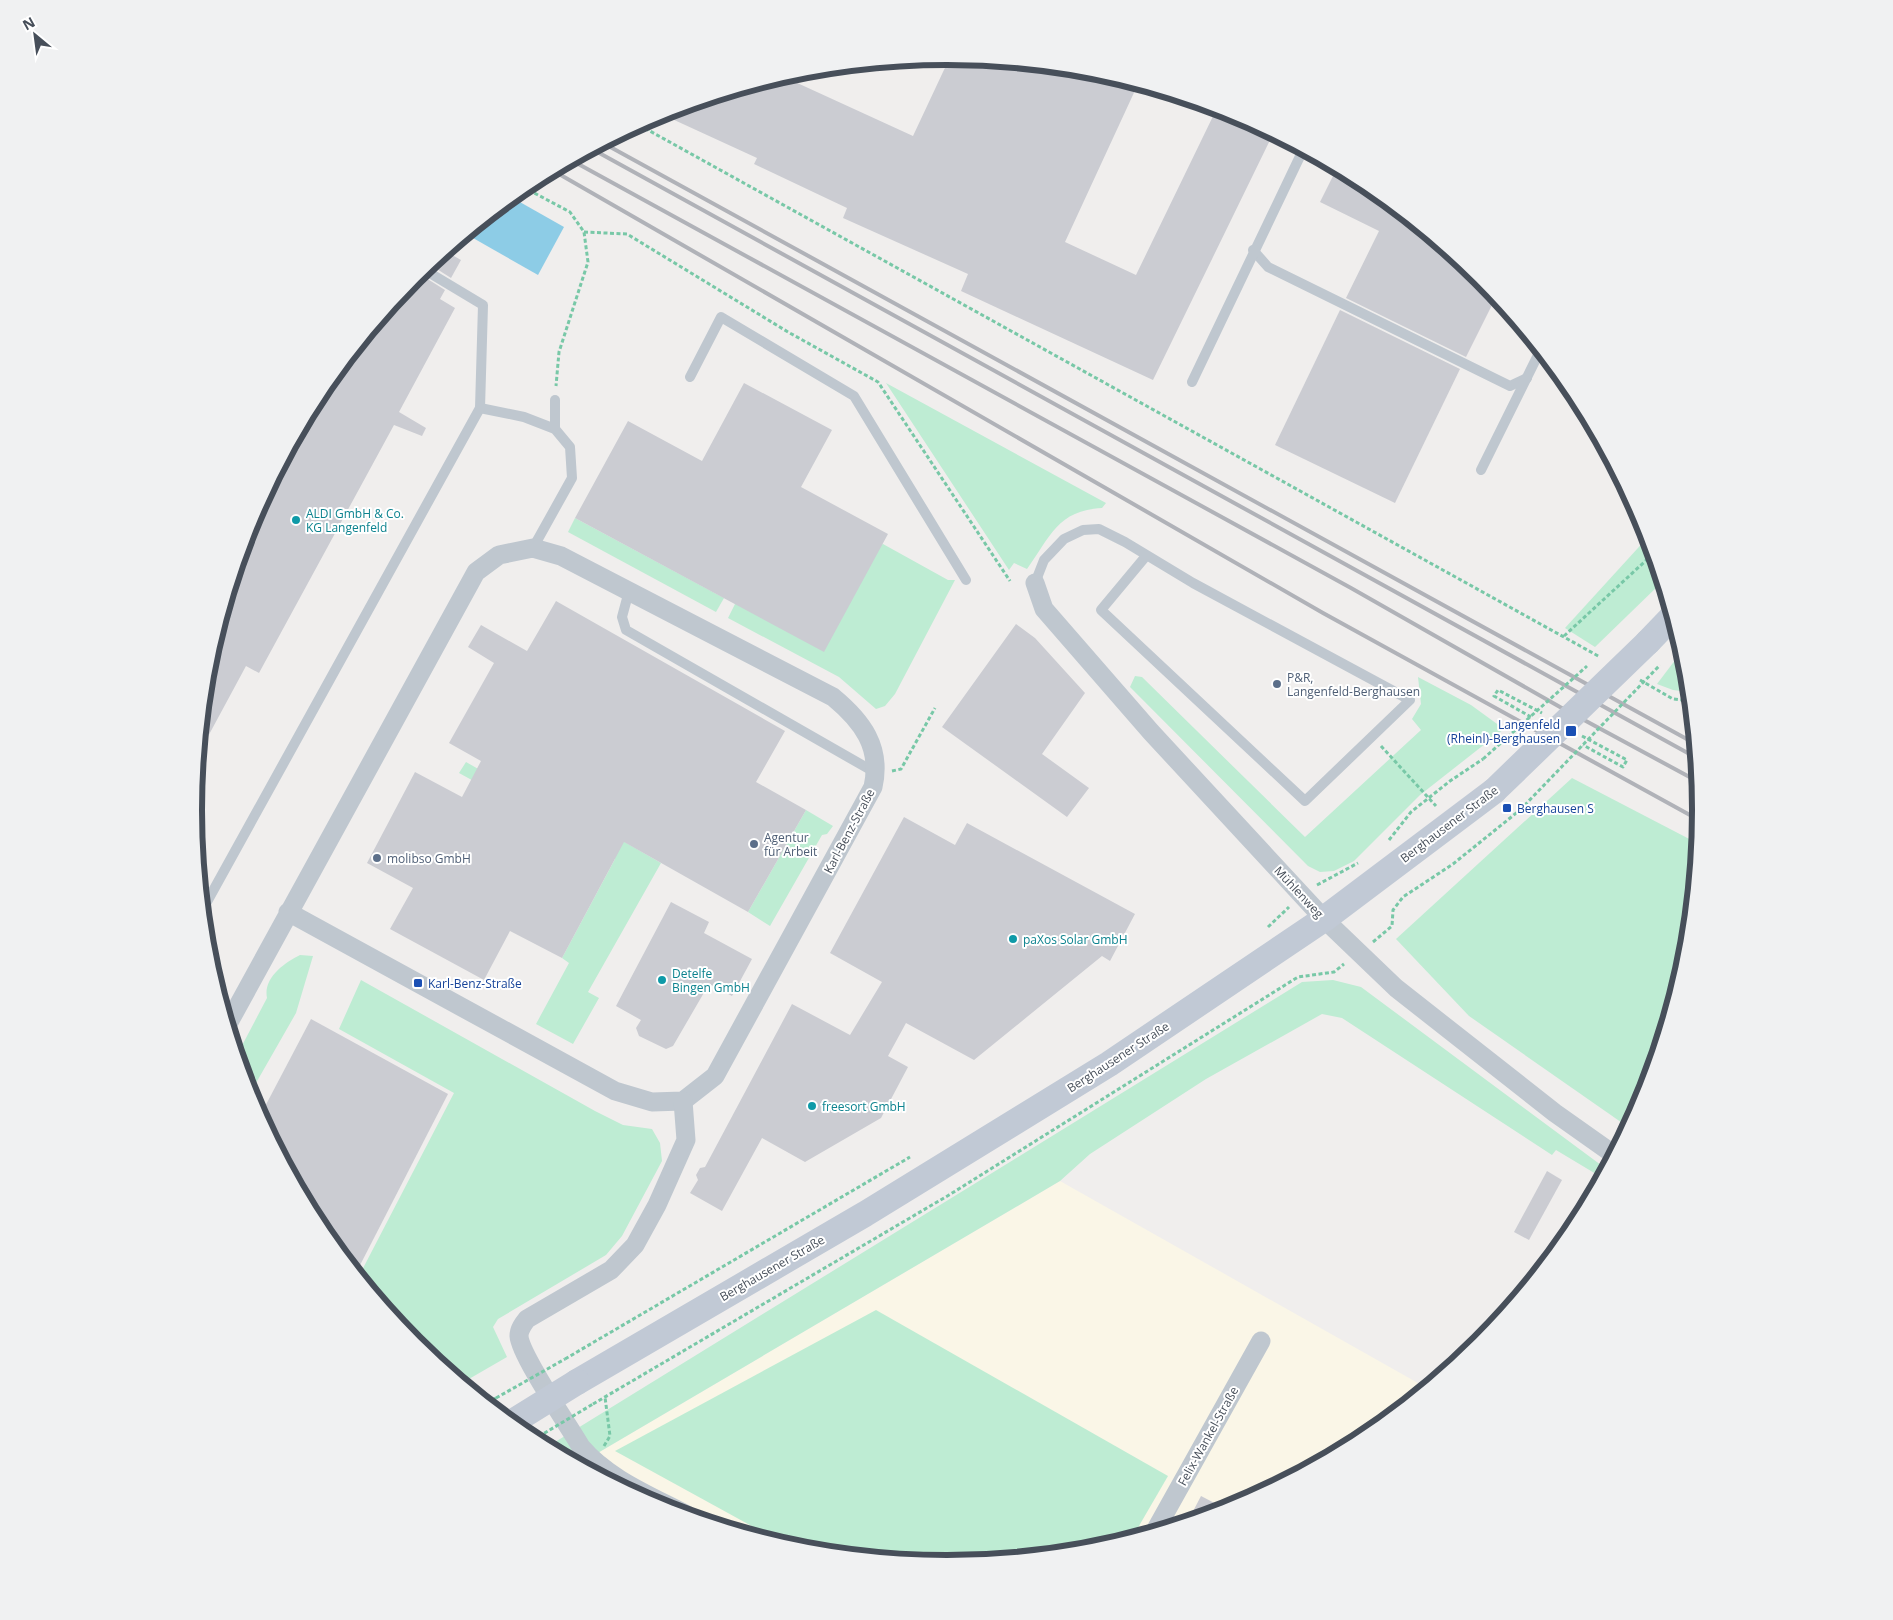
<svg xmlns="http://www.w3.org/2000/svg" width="1893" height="1620" viewBox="0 0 1893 1620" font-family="'Open Sans',sans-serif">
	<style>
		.commercial { fill: #faf6e7 }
		.green { fill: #beecd3 }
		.water { fill: #8dcce6 }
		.building { fill: #cbccd2 }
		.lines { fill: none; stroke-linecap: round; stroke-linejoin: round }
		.path { stroke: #78c8a7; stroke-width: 3; stroke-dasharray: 4 2.5; stroke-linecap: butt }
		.lane { stroke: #bfc7cf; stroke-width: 10 }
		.street { stroke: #bfc7cf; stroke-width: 19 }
		.secondary { stroke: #c1c9d5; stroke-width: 26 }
		.rail { stroke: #b0b2b8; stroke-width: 4 }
		.path-bridge { stroke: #78c8a7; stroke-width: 3; stroke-dasharray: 4 2.5; stroke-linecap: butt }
		.secondary-bridge { stroke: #c1c9d5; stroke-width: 26 }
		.culture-dot { fill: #0f9aa8; stroke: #fff; stroke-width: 2 }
		.service-dot { fill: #5c6f8a; stroke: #fff; stroke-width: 2 }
		.transit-dot { fill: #1a4fb4; stroke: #fff; stroke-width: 2 }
		.labels { text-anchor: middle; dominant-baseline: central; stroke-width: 4; stroke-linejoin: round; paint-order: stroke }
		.culture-label { font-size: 12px; fill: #0d838f; stroke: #fff; text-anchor: start }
		.service-label { font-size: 12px; fill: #4e5e75; stroke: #fff; text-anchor: start }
		.transit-label { font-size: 12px; fill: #164399; stroke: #fff; text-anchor: start }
		.street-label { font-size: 12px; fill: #474f5a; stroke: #fff }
		.rim { fill: none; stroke: #474f5a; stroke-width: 6 }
	</style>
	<rect width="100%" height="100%" fill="#f0eeed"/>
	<path class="commercial" d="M1060,1181L1425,1387L1365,1437L1235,1506L1093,1549H799L658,1506L579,1464Z"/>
	<g class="green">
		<path d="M886,383L1106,503L1102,508C1058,510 1050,537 1027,569L1014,563L1009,570Z"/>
		<path d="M575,518L724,598L716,612L568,532Z"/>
		<path d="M1648,537L1661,583L1595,647L1565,628Z"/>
		<path d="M883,544L948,580H955L895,694L885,706L876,709L839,677L728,618L735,604Z"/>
		<path d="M1682,651L1689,692L1673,690L1657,684Z"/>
		<path d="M1135,676L1142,677L1305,837L1421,730L1412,719L1421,704L1418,677L1471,705L1504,729L1420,795L1354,861L1334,871L1320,872L1308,866L1130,687Z"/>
		<path d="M466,762L611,844L616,837L661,863L588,992L599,998L573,1044L536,1024L569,963L562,958L615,859L459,773Z"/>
		<path d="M1572,778L1697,843L1686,957L1643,1099L1628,1127L1469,1016L1396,939Z"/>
		<path d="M806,810L833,826L827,834L822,835L770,926L748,912Z"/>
		<path d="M300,955L313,956L296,1013L256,1083L244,1080L237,1055L267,998C263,978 284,963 300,955Z"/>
		<path d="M361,980L595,1111L623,1125L652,1129L660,1143L662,1161L622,1236L606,1255L498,1319L493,1327L507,1357L462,1383L413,1343L359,1276L454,1093L339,1029Z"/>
		<path d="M1333,980L1361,987L1605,1168L1601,1177L1556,1150L1552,1155L1342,1018L1322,1014L1206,1079L1090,1154L1060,1181L579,1464L547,1447L1302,982Z"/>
		<path d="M876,1310L1168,1476L1132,1538L1093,1549L946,1564L799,1549L788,1546L615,1451Z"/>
	</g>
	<path class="water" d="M511,197L564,227L538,275L466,234Z"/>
	<g class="building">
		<path d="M950,57L1094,71L1138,84L1065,242L1136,275L1217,108L1235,114L1273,134L1153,380L961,291L968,274L843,218L847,208L754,164L757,158L659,113L782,76L913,136Z"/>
		<path d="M1337,168L1366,183L1480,277L1496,297L1466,357L1346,298L1379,231L1320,202Z"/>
		<path d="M445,251L461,260L451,278L429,264Z"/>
		<path d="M418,273L445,290L440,299L455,308L399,412L426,428L422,436L394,425L259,673L246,666L198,755L207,663L250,521L320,391Z"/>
		<path d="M1340,310L1460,369L1395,503L1275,445Z"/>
		<path d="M744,383L832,430L801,487L888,534L824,652L575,518L628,421L702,461Z"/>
		<path d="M556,601L785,731L756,782L806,810L748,912L624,842L562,958L510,931L484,980L390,929L413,888L367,863L415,772L462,797L481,761L449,743L494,663L468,647L481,625L527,651Z"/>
		<path d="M1016,624L1035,638L1085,693L1042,754L1089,788L1067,817L942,727Z"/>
		<path d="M904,817L955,845L967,823L1135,914L1110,961L1102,956L974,1060L906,1023L888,1056L908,1067L881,1118L805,1162L762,1138L722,1211L690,1193L698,1180L696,1175L700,1168L705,1167L792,1004L850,1035L882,982L830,953Z"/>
		<path d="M671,902L709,922L704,933L752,959L732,996L709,984L673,1046L666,1049L639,1036L636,1028L641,1020L616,1006Z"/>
		<path d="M311,1019L448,1094L356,1273L320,1229L260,1116Z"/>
		<path d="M1547,1171L1562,1180L1529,1240L1514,1232Z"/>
		<path d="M1580,1207V1217L1566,1237L1562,1234Z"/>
		<path d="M1201,1496L1226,1509L1188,1521Z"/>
	</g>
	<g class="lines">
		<g class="path">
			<path d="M655,115L648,130L1600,657"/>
			<path d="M638,124L648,130"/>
			<path d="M523,187L570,212L584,232L588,262L559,352L556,386"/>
			<path d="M584,232L627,234L788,332L878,382L1010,581"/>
			<path d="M1564,636L1653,554"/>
			<path d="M1640,680L1673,699L1690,701"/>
			<path d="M1531,717L1494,696L1498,690L1542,713"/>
			<path d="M1582,736L1627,760L1623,767L1583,745"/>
			<path d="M1381,746L1436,806"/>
			<path d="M892,771L901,769L935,708"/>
			<path d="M1389,840L1411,812L1450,781L1483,759"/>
			<path d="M1317,885L1358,863"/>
			<path d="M1268,927L1289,907"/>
			<path d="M1373,942L1392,926L1393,910L1403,897L1453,864L1520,810"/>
			<path d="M565,1359L910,1157"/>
			<path d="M487,1403L496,1398"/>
			<path d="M593,1404L949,1195L1298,977L1334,972L1344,964"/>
			<path d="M604,1446L610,1436L605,1397"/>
		</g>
		<g class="lane">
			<path d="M1253,250L1268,267L1510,386L1527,378"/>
			<path d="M690,377L721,317L854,396L966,580"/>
			<path d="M1192,382L1303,150"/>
			<path d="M480,408L524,417L555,429L570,447L572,478L533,548"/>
			<path d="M555,429V400"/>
			<path d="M1481,470L1540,351"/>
			<path d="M1035,583L1044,560L1064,539L1083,530L1099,529L1125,542L1193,583L1410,700L1305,801L1101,610L1146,556"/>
			<path d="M629,591L622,617L626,630L876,773"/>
			<path d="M203,909L480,408L483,305L423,269"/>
		</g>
		<g class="street">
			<path d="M1035,583L1044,609L1151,732L1324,919L1396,988L1555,1113L1613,1154"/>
			<path d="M228,1024L476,572L499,555L533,548L561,556L833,697C862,721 882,747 873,787L715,1076L683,1101L652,1102L615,1091L288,912"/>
			<path d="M683,1101L686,1140L657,1205L635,1245L611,1270L527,1319C523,1324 519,1329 519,1336C520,1355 569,1426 581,1447C608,1479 651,1496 687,1515"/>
			<path d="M1155,1531L1261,1341"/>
		</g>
		<g class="secondary">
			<path d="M1648,642L1672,617"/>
			<path d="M577,1382L865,1214L1109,1064L1324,919L1494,791"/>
		</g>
		<g class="rail">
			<path d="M603,143L1694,743"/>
			<path d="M592,149L1695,757"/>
			<path d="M571,160L1351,588L1560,707L1697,781"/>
			<path d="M552,170L1323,613L1699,820"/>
		</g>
		<g class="path-bridge">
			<path d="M1483,759L1587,666"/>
			<path d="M1520,810L1660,665"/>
			<path d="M496,1398L565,1359"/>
			<path d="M533,1440L593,1404"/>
		</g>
		<g class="secondary-bridge">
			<path d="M1494,791L1648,642"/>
			<path d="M511,1423L577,1382"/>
		</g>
	</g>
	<g class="culture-dot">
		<circle cx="296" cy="520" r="5"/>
		<circle cx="1013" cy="939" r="5"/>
		<circle cx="662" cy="980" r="5"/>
		<circle cx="812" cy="1106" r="5"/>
	</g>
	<g class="service-dot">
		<circle cx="1277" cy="684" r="5"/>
		<circle cx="754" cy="844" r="5"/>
		<circle cx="377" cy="858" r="5"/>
	</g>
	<g class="transit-dot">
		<rect x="1565" y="725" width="12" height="12" rx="2.5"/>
		<rect x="1502" y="803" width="10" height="10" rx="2.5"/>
		<rect x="413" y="978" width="10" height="10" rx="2.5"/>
	</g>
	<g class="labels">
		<g class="culture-label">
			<text x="306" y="513">ALDI GmbH &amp; Co.<tspan x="306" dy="14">KG Langenfeld</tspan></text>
			<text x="1023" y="939">paXos Solar GmbH</text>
			<text x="672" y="973">Detelfe<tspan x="672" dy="14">Bingen GmbH</tspan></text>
			<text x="822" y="1106">freesort GmbH</text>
		</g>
		<g class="service-label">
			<text x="1287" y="677">P&amp;R,<tspan x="1287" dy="14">Langenfeld-Berghausen</tspan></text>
			<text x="764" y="837">Agentur<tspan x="764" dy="14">für Arbeit</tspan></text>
			<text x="387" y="858">molibso GmbH</text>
		</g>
		<g class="transit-label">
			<text x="1560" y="724" text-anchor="end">Langenfeld<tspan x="1560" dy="14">(Rheinl)-Berghausen</tspan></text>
			<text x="1517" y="808">Berghausen S</text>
			<text x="428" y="983">Karl-Benz-Straße</text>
		</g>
		<g class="street-label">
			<text transform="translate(1449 824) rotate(-37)">Berghausener Straße</text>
			<text transform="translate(849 831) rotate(-62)">Karl-Benz-Straße</text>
			<text transform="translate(1299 892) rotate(47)">Mühlenweg</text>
			<text transform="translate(1118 1057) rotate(-33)">Berghausener Straße</text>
			<text transform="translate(772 1268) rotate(-30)">Berghausener Straße</text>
			<text transform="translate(1208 1436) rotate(-61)">Felix-Wankel-Straße</text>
		</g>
	</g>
	<path d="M0 0H1893V1620H0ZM202 810a745 745 0 1 1 1490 0a745 745 0 1 1-1490 0Z" fill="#f0f1f2" fill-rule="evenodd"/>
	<path class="rim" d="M202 810a745 745 0 1 1 1490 0a745 745 0 1 1-1490 0Z"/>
	<g transform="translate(35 35) rotate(331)" stroke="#ffffff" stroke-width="4" paint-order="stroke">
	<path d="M0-4L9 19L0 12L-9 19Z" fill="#474f5a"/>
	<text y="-8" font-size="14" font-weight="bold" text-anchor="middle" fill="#474f5a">N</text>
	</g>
</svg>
